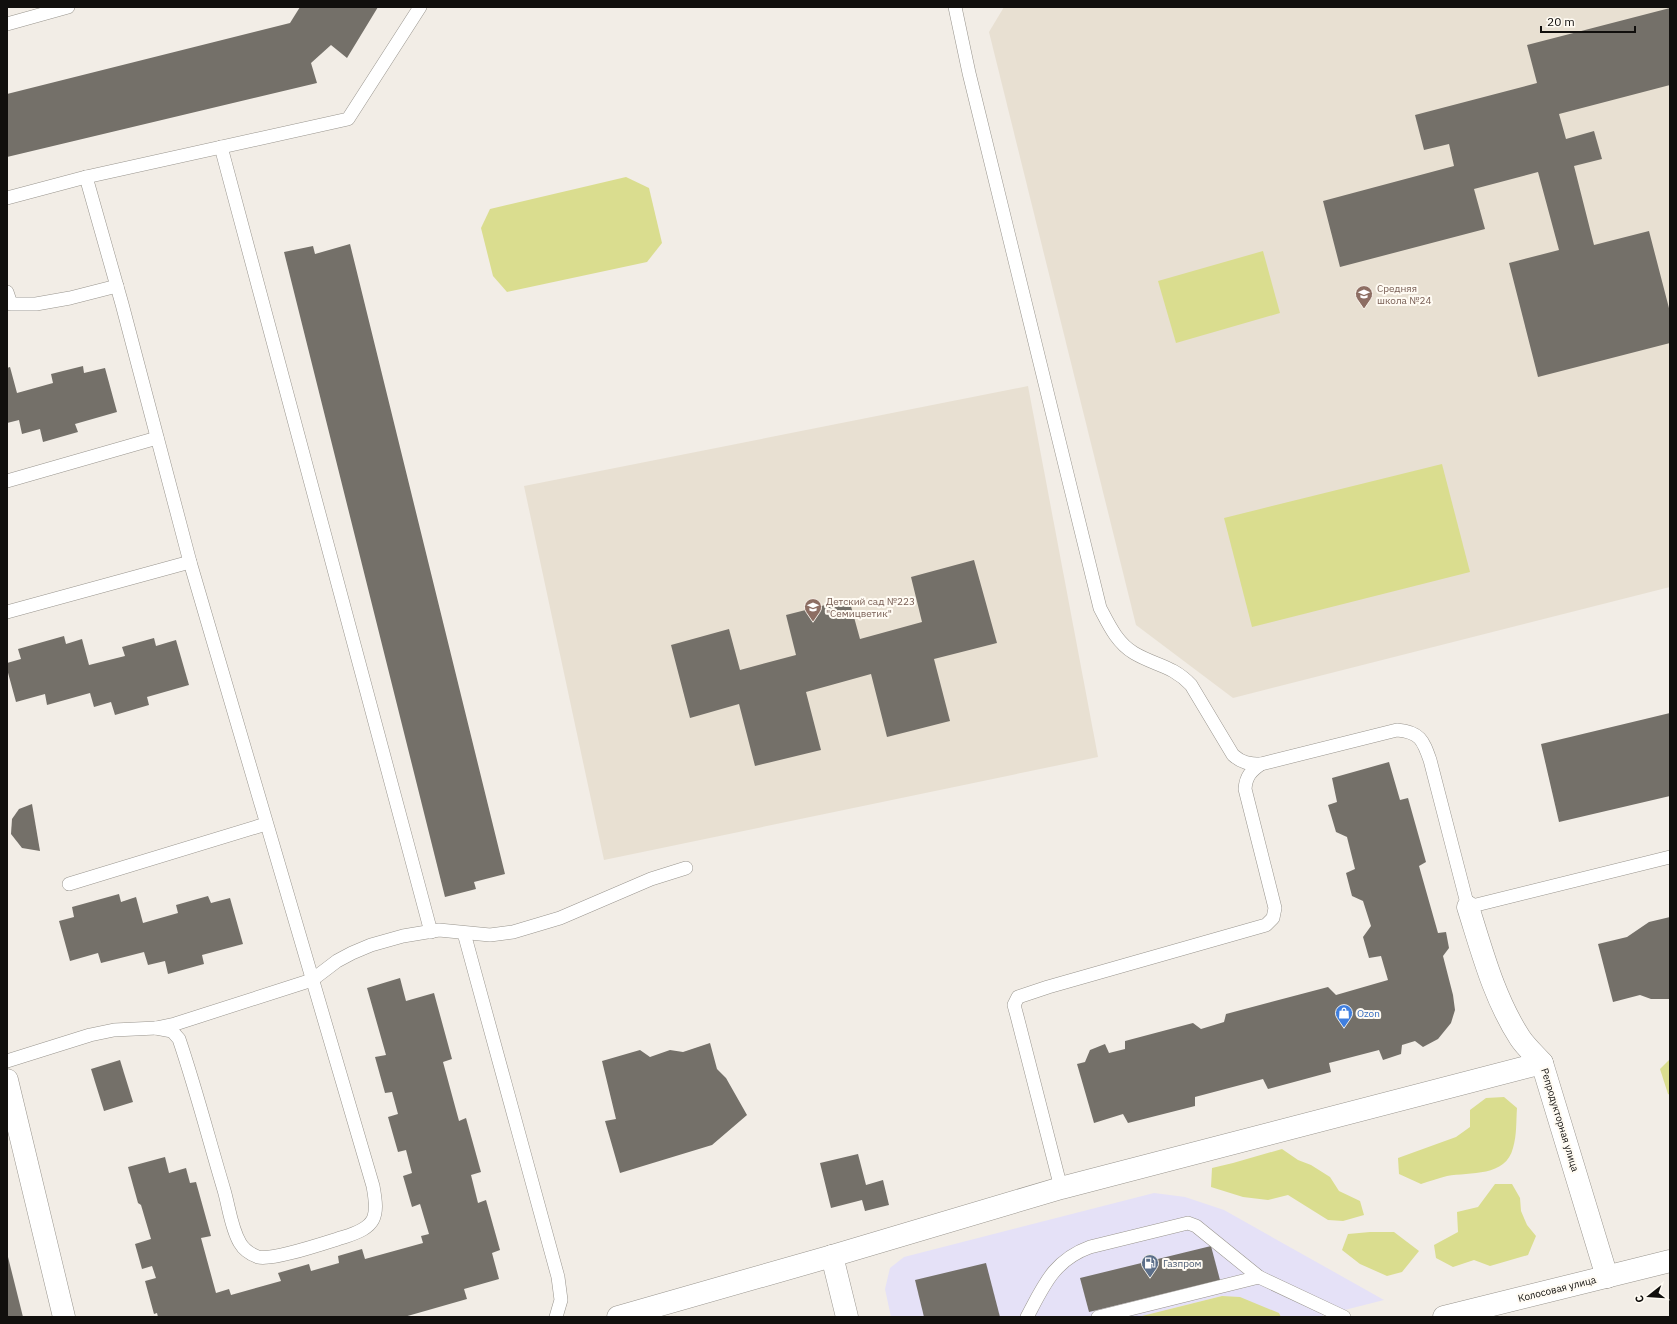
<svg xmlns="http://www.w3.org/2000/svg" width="1677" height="1324" viewBox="0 0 1677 1324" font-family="'IBM Plex Sans',sans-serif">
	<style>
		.commercial { fill: #e5e1f7 }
		.built { fill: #e8e0d2 }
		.green { fill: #dadd8f }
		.building { fill: #747069 }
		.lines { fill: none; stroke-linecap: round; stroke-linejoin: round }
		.lane-casing { stroke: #99958e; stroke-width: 14 }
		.street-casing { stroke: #99958e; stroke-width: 23 }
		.secondary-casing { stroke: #99958e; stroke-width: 23 }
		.highway-casing { stroke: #99958e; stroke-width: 23 }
		.lane { stroke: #fff; stroke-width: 13 }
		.street { stroke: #fff; stroke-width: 22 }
		.secondary { stroke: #fff; stroke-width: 22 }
		.highway { stroke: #fff; stroke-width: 22 }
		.labels { text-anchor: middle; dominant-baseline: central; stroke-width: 4; stroke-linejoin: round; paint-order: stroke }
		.education-label { font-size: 10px; fill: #785e54; stroke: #fffbf3; text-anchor: start }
		.shop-label { font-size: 10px; fill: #366cbe; stroke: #fffbf3; text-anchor: start }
		.street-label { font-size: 10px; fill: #110f0d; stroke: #fffbf3 }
		.service-label { font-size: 10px; fill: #4e5e75; stroke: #fffbf3; text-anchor: start }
	</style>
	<rect width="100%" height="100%" fill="#f2ede6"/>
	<path class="commercial" d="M1154,1193L1185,1197L1224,1210L1384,1300L1317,1317H1281L1279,1313L1222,1296L1138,1317H891L885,1289L890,1268L904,1257Z"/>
	<g class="built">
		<path d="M1004,7H1670V587L1233,698L1136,625L989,32Z"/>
		<path d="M1028,386L1098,757L604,860L524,486Z"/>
	</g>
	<g class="green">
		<path d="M626,177L649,188L662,243L647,262L507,292L493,276L481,228L490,209Z"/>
		<path d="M1263,251L1280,313L1176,343L1158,281Z"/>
		<path d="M1442,464L1470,572L1252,627L1224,518Z"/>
		<path d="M1670,1059V1095L1668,1094L1660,1069Z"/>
		<path d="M1504,1097L1517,1108C1516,1121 1517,1135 1513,1148C1506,1177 1470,1172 1447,1176C1439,1178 1430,1181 1421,1184L1399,1174L1398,1158L1456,1137L1470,1127V1110L1486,1098Z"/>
		<path d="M1282,1149L1298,1160L1311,1165L1330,1177L1339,1191L1360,1201L1364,1215L1343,1221L1328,1220L1288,1195L1268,1200L1243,1197L1211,1187L1212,1168L1233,1163Z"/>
		<path d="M1495,1184H1512L1520,1198L1521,1211L1527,1225L1536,1236L1528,1255L1490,1266L1474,1260L1453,1267L1436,1258L1434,1245L1458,1232L1457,1212L1478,1207Z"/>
		<path d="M1370,1232H1394L1419,1251L1402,1272L1387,1276L1360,1264L1342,1250L1348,1234Z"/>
		<path d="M1222,1296L1240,1297L1279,1313L1281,1317H1138Z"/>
	</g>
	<g class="building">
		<path d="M300,7H378L347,58L331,45L311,63L317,83L7,157V94L290,23Z"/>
		<path d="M1670,8V85L1559,114L1566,139L1594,131L1602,159L1574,166L1594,245L1649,231L1670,312V343L1538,377L1509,263L1559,250L1538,172L1474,189L1485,229L1340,267L1323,201L1454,166L1449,144L1424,150L1415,115L1537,83L1527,45Z"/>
		<path d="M350,244L505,874L474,882L476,889L445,897L284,252L313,246L315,254Z"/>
		<path d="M83,366L84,373L105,368L117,412L75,424L78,432L43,442L40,429L22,434L19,420L7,423V368L10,367L17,393L53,383L51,374Z"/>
		<path d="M974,560L997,643L934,659L950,721L887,737L871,674L806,692L821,750L755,766L739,704L690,718L671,645L729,629L740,670L796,655L786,615L849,599L860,639L922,622L911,577Z"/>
		<path d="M64,636L66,644L82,639L89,665L125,656L122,647L154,638L156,646L176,640L189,685L147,697L149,705L115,715L111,702L94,707L90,693L47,705L45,694L16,702L7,669V663L21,659L18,649Z"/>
		<path d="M1670,713V796L1559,822L1541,744Z"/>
		<path d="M1389,762L1400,800L1408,798L1426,862L1419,866L1438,933L1446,932L1449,948L1443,956L1453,995L1455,1010L1451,1023L1438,1039L1423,1047L1415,1041L1402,1045L1401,1054L1383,1060L1379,1050L1329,1063L1331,1072L1268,1089L1263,1079L1195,1097V1106L1128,1123L1123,1114L1094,1123L1077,1064L1085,1062L1090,1050L1105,1044L1109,1053L1125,1049V1041L1193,1023L1201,1029L1224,1022L1226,1014L1328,987L1336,995L1388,980L1381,956L1369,958L1363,937L1371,926L1363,901L1352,896L1346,873L1355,869L1347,837L1336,832L1328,805L1337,802L1332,778Z"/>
		<path d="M32,804L40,851L22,848L11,834L12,819L19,809Z"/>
		<path d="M119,894L121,902L136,897L143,923L178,913L176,905L208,896L211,903L230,898L243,944L202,955L204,964L168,974L165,961L148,965L144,952L101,963L98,953L70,961L59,921L74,917L72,907Z"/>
		<path d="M1670,917V999H1651L1640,995L1613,1002L1598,944L1627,937L1649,922Z"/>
		<path d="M400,978L406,1001L434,993L452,1059L443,1062L459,1121L466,1118L481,1172L471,1175L478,1203L486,1200L500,1250L492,1253L499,1279L464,1289L467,1299L404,1317H158L157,1313L154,1314L145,1281L156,1278L152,1266L142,1269L135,1244L151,1239L141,1205L138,1203L128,1167L165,1157L169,1173L186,1168L190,1183L196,1182L211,1236L201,1238L216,1293L229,1289L231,1295L281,1281L278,1273L309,1264L311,1271L339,1263L338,1256L362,1249L365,1259L423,1243L421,1236L429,1234L420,1204L412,1207L403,1176L412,1173L406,1150L398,1152L388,1117L398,1114L392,1092L385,1093L375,1057L386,1055L367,988Z"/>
		<path d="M710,1043L717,1069L726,1078L747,1115L712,1145L620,1173L605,1121L616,1119L602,1061L640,1050L650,1057L670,1050L683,1052Z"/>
		<path d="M120,1060L133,1102L104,1111L91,1069Z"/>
		<path d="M858,1154L866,1185L883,1180L889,1205L865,1211L862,1200L831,1208L820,1163Z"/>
		<path d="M1211,1246L1220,1280L1089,1312L1080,1278Z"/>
		<path d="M7,1257H8L23,1317H7Z"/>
		<path d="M986,1263L1000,1317H924L915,1280Z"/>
	</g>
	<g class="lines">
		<g class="lane-casing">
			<g id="lane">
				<path d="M955,7L969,73L1100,608C1109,625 1117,643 1134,653C1156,666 1172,665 1191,685L1233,755C1242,763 1249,764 1261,764"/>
				<path d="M7,24L68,7"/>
				<path d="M221,147L431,932"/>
				<path d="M86,177L122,304L190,562L373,1186C379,1218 376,1227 344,1237C327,1242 273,1261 258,1257C250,1254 244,1250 240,1243C231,1228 229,1207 224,1190C209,1140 196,1089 179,1039L172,1031L156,1028"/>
				<path d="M7,198L86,177L348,119L420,7"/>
				<path d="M7,292L11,304H36L70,298L117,286"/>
				<path d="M7,481L157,438"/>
				<path d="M7,612L190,562"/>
				<path d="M69,884L266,824"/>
				<path d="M464,933L558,1277L561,1300L556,1317"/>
				<path d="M7,1061L90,1035L114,1030L156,1028L175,1024L312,980L337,961L352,953L371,945L403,936L439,930L490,935L513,932L560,918L651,879L686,868"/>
				<path d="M1061,1188L1017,1016L1014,1005L1018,997L1048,987L1266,925L1273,918L1275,908L1245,789C1246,776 1251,771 1261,764L1397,730C1420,732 1423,740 1430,760L1468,907L1670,857"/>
				<path d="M1027,1317C1044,1285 1054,1260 1090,1247L1188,1223L1196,1226L1259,1277L1344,1317"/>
				<path d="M1098,1317L1259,1277"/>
			</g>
		</g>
		<g class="street-casing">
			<g id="street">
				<path d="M1468,907C1482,951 1494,998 1520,1038C1526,1047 1535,1055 1542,1063L1607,1277"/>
				<path d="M832,1256L847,1317"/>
				<path d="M618,1317L832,1256L1061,1188L1542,1063"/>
			</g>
		</g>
		<g class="secondary-casing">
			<path id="secondary" d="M7,1080L64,1317"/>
		</g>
		<g class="highway-casing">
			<path id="highway" d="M1444,1317L1670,1261"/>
		</g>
		<use href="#lane" class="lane"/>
		<use href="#street" class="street"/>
		<use href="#secondary" class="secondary"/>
		<use href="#highway" class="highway"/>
	</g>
	<defs>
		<g id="school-pin" transform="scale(0.9)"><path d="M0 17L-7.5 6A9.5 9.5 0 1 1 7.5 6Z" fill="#8d6e63" stroke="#fffbf3"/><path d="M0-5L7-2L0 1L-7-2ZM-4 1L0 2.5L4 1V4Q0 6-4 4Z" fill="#fff"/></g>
		<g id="shop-pin" transform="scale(0.9)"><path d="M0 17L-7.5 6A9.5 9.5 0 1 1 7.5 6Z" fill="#3f7fe0" stroke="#fffbf3"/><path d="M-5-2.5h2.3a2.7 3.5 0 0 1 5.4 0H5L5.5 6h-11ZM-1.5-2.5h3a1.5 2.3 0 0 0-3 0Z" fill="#fff"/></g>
		<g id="fuel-pin" transform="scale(0.9)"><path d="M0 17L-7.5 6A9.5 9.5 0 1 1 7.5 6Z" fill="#5c6f8a" stroke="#fffbf3"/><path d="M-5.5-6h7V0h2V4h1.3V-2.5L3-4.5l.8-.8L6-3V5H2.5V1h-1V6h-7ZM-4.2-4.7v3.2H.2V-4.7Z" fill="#fff"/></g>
	</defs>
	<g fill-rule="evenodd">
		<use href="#school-pin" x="1364" y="294"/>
		<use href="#school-pin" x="813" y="607"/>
		<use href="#shop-pin" x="1344" y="1013"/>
		<use href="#fuel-pin" x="1150" y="1263"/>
	</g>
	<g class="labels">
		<g class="education-label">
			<text x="1377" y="288">Средняя<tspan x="1377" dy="12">школа №24</tspan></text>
			<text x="826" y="601">Детский сад №223<tspan x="826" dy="12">"Семицветик"</tspan></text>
		</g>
		<g class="shop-label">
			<text x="1357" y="1013">Ozon</text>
		</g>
		<g class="street-label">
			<text transform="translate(1560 1120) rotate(73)">Репродукторная улица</text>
			<text transform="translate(1557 1289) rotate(-14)">Колосовая улица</text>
		</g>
		<g class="service-label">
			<text x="1163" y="1263">Газпром</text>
		</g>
	</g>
	<rect width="1677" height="1324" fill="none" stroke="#110f0d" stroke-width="16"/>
	<g transform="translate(1649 1296) rotate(253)" stroke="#fffbf3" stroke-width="3" paint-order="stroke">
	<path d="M0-3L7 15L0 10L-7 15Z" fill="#110f0d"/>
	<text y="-6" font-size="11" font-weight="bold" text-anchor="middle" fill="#110f0d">С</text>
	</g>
	<path d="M1541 26v6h94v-6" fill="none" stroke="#110f0d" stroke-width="2"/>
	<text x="1547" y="26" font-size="12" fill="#110f0d" stroke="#fffbf3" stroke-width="3" paint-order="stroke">20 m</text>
</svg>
